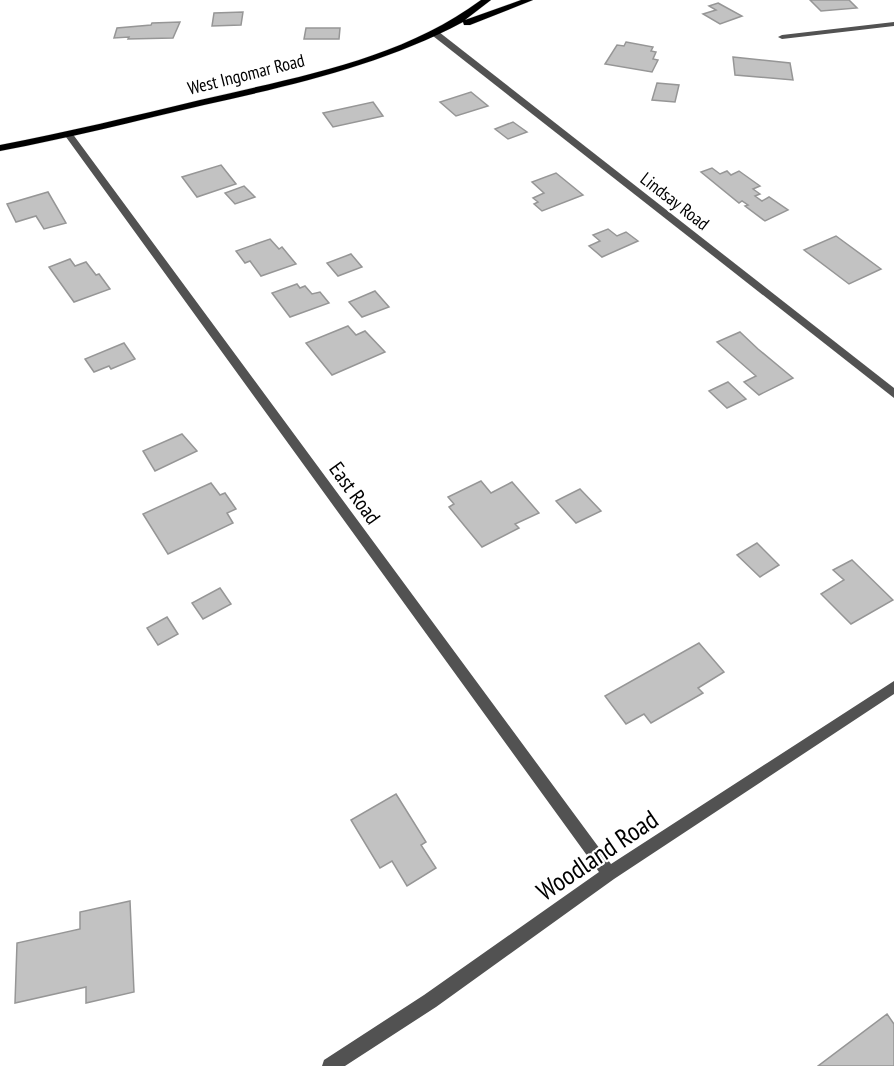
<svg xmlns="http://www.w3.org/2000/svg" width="894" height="1066" viewBox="0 0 894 1066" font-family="'PT Sans Narrow',sans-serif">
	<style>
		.building { fill: #c2c2c2; stroke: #969696; stroke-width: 1.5 }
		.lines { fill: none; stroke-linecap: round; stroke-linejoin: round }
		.primary-casing { stroke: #dbdbdb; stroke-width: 1 }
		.street { fill: #525252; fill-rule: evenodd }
		.primary { fill: #000; fill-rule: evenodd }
		.labels { text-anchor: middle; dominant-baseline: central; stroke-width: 4.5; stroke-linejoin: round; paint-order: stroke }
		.far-street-label { font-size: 18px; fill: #000; stroke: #fff }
		.street-label { font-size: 21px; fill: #000; stroke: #fff }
		.near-street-label { font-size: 26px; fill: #000; stroke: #fff }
	</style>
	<rect width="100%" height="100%" fill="#fff"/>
	<g class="building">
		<path d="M810,0H849L857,8L821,11Z"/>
		<path d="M718,3L742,16L720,24L703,14L716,10L709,6Z"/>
		<path d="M243,12L241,25L212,26L214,13Z"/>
		<path d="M180,22L173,38L128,39L129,37L114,38L117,28L151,25L152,23Z"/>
		<path d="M306,28H340L339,39H304Z"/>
		<path d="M626,42L653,47L651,51L656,52L653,59L658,60L652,72L605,64L617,45L624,46Z"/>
		<path d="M733,57L790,63L793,80L735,75Z"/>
		<path d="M657,83L679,85L675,102L652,100Z"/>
		<path d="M471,92L488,106L456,116L440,102Z"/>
		<path d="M373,102L383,116L333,127L323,113Z"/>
		<path d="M513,122L527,132L508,139L495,129Z"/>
		<path d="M221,165L236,184L197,197L182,177Z"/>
		<path d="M712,168L720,174L727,171L731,175L739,171L760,186L753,189L760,194L755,196L762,201L769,197L788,210L765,221L745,206L748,205L742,201L739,203L701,172Z"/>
		<path d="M556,173L583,195L542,211L534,204L538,202L533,198L544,193L532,182Z"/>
		<path d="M244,186L255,197L235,204L225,193Z"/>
		<path d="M48,192L66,223L44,229L36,216L16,222L7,204Z"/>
		<path d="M608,229L617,236L626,232L638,241L602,257L589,246L600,241L593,235Z"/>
		<path d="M836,236L881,269L849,284L804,250Z"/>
		<path d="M270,239L279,249L282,247L296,264L261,276L250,261L245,263L236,251Z"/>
		<path d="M351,254L362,267L338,276L327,263Z"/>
		<path d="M70,259L75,266L86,262L96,275L99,274L110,289L74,302L49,267Z"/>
		<path d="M297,284L300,288L305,286L312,294L320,292L329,303L290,317L272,293Z"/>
		<path d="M375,291L389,307L362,317L349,302Z"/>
		<path d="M348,326L356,335L365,331L385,352L332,375L306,343Z"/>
		<path d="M740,332L758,349L793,378L759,395L744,382L756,376L717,342Z"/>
		<path d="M124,343L135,359L111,369L109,366L94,372L85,359Z"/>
		<path d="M728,382L746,399L727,408L709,391Z"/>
		<path d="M182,434L197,451L155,471L143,451Z"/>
		<path d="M481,481L491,493L512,482L539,513L515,524L519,528L482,547L449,507L454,504L448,497Z"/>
		<path d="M211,483L220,495L225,493L236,509L227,513L233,523L168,554L143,514Z"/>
		<path d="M580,489L601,511L576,523L556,501Z"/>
		<path d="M757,543L779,565L760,577L737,555Z"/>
		<path d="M852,560L893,600L851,624L821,594L844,580L833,570Z"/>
		<path d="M220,588L231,604L203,619L192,603Z"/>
		<path d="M167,617L178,634L158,645L147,628Z"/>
		<path d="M699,643L724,672L698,688L703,693L651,723L644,714L626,724L605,696Z"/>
		<path d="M396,794L426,842L421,845L436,868L407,886L392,861L380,868L351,820Z"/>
		<path d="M130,901L134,992L86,1003V987L15,1003L17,943L80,929V912Z"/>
		<path d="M887,1014L894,1024V1066H818Z"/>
	</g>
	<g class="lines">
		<g class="primary-casing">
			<path id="primary" d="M481,0H491L465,20L521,0H533L470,25H464L463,22C382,65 293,85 204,105C136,121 69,138 0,151V145C67,132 134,116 200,100C297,77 400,60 481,0Z"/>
		</g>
		<g class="street">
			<path d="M894,22V26L782,39L778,37L782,35Z"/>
			<path d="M433,32H439L894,388V398L433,36Z"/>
			<path d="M66,133H72L611,864L894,681V694L614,879L436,1007L345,1066H322L324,1060L424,995L599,872L66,137Z"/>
		</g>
		<use href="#primary" class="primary"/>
	</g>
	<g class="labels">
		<g class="far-street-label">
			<text transform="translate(246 74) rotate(-14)">West Ingomar Road</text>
			<text transform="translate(675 201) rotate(38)">Lindsay Road</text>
		</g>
		<g class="street-label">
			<text transform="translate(355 493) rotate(54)">East Road</text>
		</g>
		<g class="near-street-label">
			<text transform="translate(597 855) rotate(-34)">Woodland Road</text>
		</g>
	</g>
</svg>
